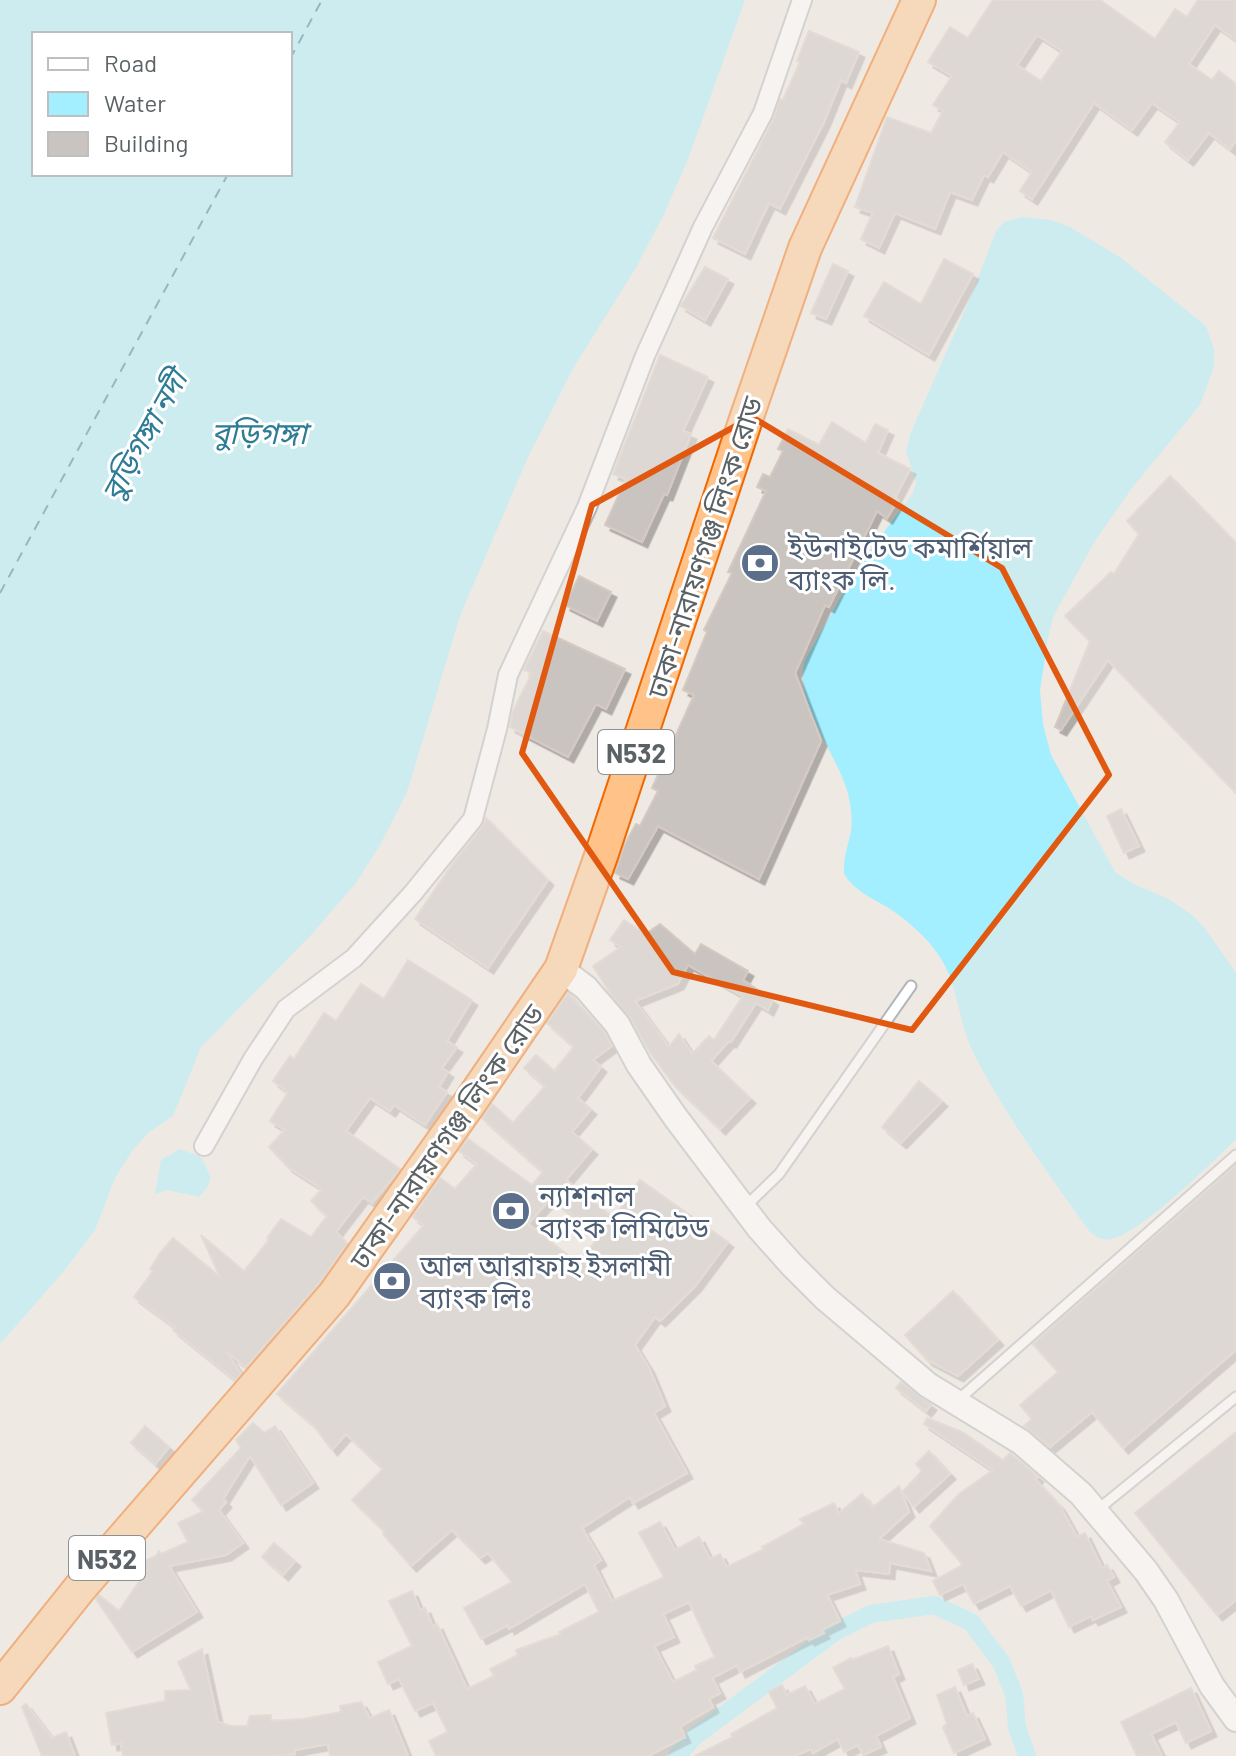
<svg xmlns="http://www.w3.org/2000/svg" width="1236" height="1756" viewBox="0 0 1236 1756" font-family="Barlow,'Noto Sans Bengali',sans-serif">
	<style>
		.water { fill: #a3efff; fill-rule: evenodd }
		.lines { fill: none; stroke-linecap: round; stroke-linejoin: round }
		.canal { stroke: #a3efff; stroke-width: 18 }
		.ferry { stroke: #2e7b95; stroke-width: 2; stroke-dasharray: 10 8; stroke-linecap: butt }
		.building { fill: #cac4c0; stroke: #d5c9c1; stroke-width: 2; fill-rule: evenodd; filter: url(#shadow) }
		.lane-casing { stroke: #b1b6ba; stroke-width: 13 }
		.street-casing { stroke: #b1b6ba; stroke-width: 22 }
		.secondary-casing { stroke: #b0b6ba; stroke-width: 28 }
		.highway-casing { stroke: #f26800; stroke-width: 36 }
		.lane { stroke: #fff; stroke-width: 9 }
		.street { stroke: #fff; stroke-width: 18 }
		.secondary { stroke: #fff; stroke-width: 24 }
		.highway { stroke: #ffc38a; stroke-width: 32 }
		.marked { fill: none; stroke: #e15910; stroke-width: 6; stroke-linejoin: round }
		.labels { text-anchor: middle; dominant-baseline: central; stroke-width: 6; stroke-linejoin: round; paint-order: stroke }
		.shield { fill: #fff; stroke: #8c9193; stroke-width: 2 }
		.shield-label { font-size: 26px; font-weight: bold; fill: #5b6265 }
		.street-label { font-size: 28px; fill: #5b6265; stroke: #fff }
		.service-label { font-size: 28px; fill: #4e5e75; stroke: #fff; text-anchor: start }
		.water-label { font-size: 30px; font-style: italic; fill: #2e7b95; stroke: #fff }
	</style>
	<defs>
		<filter id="shadow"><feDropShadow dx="5.5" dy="5.5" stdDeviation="0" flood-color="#0004"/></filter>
	</defs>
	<rect width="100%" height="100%" fill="#efe9e3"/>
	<g class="water">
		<path d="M0,0H745L689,157L663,216L637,266L575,365L528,457L460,616L407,792L380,845L356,883L311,935L201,1047L173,1116L148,1133L132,1151L115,1178L95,1230L64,1271L0,1344ZM290,34V174H34V34Z"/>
		<path d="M1022,217L1051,220L1070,227L1121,258L1206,326L1214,349V367L1200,405L1132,488L1095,541L1054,615L1048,638L1040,690L1043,724L1051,755L1115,872L1132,883L1170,900L1192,915L1204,927L1236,973V1139C1211,1163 1142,1233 1111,1239C1102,1241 1096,1237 1089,1231C1048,1173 1004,1114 972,1050C958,1020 958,985 940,957C927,937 907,920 887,907C870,897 855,891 844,874C843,858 848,846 851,831C853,816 850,796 844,782C831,746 793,699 805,660L858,567L913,493L916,483L906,451L911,432L972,294L996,231L1004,222Z"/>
		<path d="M180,1149L201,1157L211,1177L207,1188L199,1197L167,1190L155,1194L161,1160Z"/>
	</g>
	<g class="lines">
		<path class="canal" d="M677,1756L695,1736L835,1632L871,1614L934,1605L971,1622L1001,1662L1014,1694L1017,1727L1027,1756"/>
		<g class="ferry">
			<path d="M290,59L322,0"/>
			<path d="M0,593L228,174"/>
		</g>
	</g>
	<g class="building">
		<path d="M993,0H1100L1155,39L1175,9L1187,17L1198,0H1236V40L1215,25L1189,64L1212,80L1219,71L1236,84V140L1230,149L1209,133L1188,160L1165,142L1180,122L1152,103L1132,130L1094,103L1032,199L1020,191L1032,172L1003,152L988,177L984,175L972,200L950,192L935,229L895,213L879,248L861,239L873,213L855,207L887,117L931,133L943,111L933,105L952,76L928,62L950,27L968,38ZM1037,35L1062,51L1041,81L1017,65Z"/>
		<path d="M809,31L859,52L846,83L841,80L824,122L780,209L769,203L745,254L713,238L774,118L780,99L783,100L800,62L797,61Z"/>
		<path d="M944,259L973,274L929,355L864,316L884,282L921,304Z"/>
		<path d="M833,264L848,271L826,319L811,313Z"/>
		<path d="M705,267L728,279L705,320L681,306Z"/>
		<path d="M660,355L708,377L683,431L691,434L667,495L664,494L642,542L605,525L626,479L613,474Z"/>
		<path d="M832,422L866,443L875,424L888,430L878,453L910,469L895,498L898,500L887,518L877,511L829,607L825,605L795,673L821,741L759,879L658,826L628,879L615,873L625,844L636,824L640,826L658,791L652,788L694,695L683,690L707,632L704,630L732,573L728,572L766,491L757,487L763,474L770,477L783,451L778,449L788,429L819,445Z"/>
		<path d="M1170,476L1236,543V793L1108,660L1061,730L1055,727L1090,641L1065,616L1111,572L1114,574L1139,534L1127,521Z"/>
		<path d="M579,576L611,592L597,621L565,605Z"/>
		<path d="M543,631L625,669L606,709L596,704L568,757L510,727L513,711L532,673L524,670Z"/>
		<path d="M1121,809L1139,846L1124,853L1107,816Z"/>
		<path d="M486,818L548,880L488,968L415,919L451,866L482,827Z"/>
		<path d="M624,920L646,934L660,924L695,954L701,944L748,971L743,980L773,1000L768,1010L756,1003L731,1042L729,1041L711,1061L750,1098L720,1129L675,1086L649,1051L630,1017L610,993L593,966L621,947L610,940ZM688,965L743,996L714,1040L709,1036L692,1054L679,1034L669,1047L635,1001L678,984Z"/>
		<path d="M408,960L472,1000L447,1041L457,1047L442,1068L448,1072L439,1087L447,1092L425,1125L394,1105L390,1111L370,1098L346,1131L400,1169L372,1203L363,1197L336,1232L347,1244L319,1283L246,1367L226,1351L241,1374L235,1380L173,1330L175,1327L134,1297L153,1271L150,1269L160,1253L173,1238L220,1277L201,1235L244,1271L269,1240L267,1238L281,1219L311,1237L327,1216L311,1201L322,1189L288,1167L269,1147L285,1130L270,1121L288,1092L273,1081L290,1056L294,1059L324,1013L336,1021L361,984L384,999Z"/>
		<path d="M568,993L605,1033L612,1046L593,1060L601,1067L578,1098L591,1109L572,1132L592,1149L566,1180L614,1218L640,1180L728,1242L696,1285L660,1321L655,1317L635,1345L649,1368L665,1406L654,1413L687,1473L633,1503L630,1497L582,1528L601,1560L594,1565L612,1601L664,1577L639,1533L660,1522L675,1550L699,1537L710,1559L720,1554L727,1567L764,1549L762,1547L804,1524L800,1519L834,1503L839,1513L862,1494L873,1507L899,1486L909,1512L879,1539L924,1553L931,1571L890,1563L889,1574L855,1570L860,1584L827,1595L840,1621L822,1630L824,1633L809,1640L808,1637L740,1672L737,1665L712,1678L720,1693L709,1699L713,1707L680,1727L685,1737L648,1756H436L429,1741L448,1732L433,1703L415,1711L399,1679L388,1684L378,1662L412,1646L389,1601L412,1591L420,1610L425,1608L433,1627L437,1624L467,1689L494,1676L490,1669L518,1655L516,1650L561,1634L559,1632L599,1612L585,1584L509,1629L508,1625L481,1639L464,1608L512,1582L488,1553L480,1558L452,1530L411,1566L383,1534L385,1532L352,1500L383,1469L346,1434L332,1450L313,1425L277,1394L424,1225L413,1217L440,1178L455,1189L477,1164L459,1151L468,1139L532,1185L543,1172L482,1118L492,1104L513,1123L545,1086L524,1068L536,1055L554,1071L574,1047L547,1023ZM551,1198L599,1237L578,1263L528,1224ZM689,1602L715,1657L695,1666L697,1670L673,1682L654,1646L674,1637L663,1614Z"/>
		<path d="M919,1081L942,1101L901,1143L882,1127Z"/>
		<path d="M1236,1165V1350L1123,1448L1092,1412L1050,1447L1024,1426L1032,1419L1020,1405L1058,1372L1033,1344Z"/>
		<path d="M953,1291L998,1340L958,1376L927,1360L905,1335Z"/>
		<path d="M901,1382L931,1405L926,1411L896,1388Z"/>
		<path d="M927,1418L962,1432L1003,1460L1010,1453L1038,1477L1035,1479L1060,1506L1077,1537L1085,1533L1102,1568L1107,1565L1114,1577L1107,1581L1121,1607L1093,1620L1091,1616L1069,1627L1051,1590L1021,1606L1010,1586L974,1604L963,1584L940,1595L933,1581L963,1565L930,1526L959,1494L993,1470L924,1424Z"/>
		<path d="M253,1423L264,1433L275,1426L313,1483L281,1505L250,1456L223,1499L226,1502L219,1510L243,1543L226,1555L169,1566L197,1612L132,1652L96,1599L99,1595L119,1611L147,1570L132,1573L130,1567L156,1556L159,1551L161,1554L188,1542L178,1523L204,1511L192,1500L241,1448L236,1440Z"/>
		<path d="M145,1426L169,1447L155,1464L131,1443Z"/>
		<path d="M1236,1432V1600L1217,1615L1135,1513Z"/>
		<path d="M929,1451L950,1474L914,1507L902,1492L922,1471L916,1464Z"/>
		<path d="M274,1543L295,1561L283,1575L262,1557Z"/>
		<path d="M888,1646L899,1674L893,1677L910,1718L876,1736L881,1747L863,1755L858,1745L844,1752L838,1739L813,1753L811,1749L794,1756H695L733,1737L731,1734L777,1708L769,1692L782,1685L787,1695L805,1686L815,1704L845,1689L833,1668L851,1658L852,1660Z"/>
		<path d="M202,1649L218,1722L231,1726H247L250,1716L271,1715V1721L303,1719L341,1712L340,1706L361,1702L370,1718L389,1710L408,1756H330L328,1744L295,1750V1754L273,1756H123L121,1743L112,1745L106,1713L165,1701V1691L191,1690L178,1662Z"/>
		<path d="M972,1664L979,1679L964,1685L958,1670Z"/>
		<path d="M955,1687L967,1716L973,1713L985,1739L954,1753L943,1727L947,1724L937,1695Z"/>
		<path d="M1191,1688L1211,1731L1186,1743L1176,1722L1151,1734L1162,1756H1137L1121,1722Z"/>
		<path d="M26,1704L52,1738L66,1732L75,1756H42L22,1707Z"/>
	</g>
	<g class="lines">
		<g class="lane-casing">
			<g id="lane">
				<path d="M745,1207L779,1174L911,986"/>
				<path d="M957,1401L1236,1155"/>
				<path d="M1096,1511L1236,1397"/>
			</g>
		</g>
		<g class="street-casing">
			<path id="street" d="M204,1146L253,1059L286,1009L354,958L413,893L473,819L497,729L508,675L587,507L645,356L703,227L763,113L802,0"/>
		</g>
		<g class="secondary-casing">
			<path id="secondary" d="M561,969L586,988L617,1024L639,1065L676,1118L759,1228L792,1265L825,1298L928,1385L1021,1442L1081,1494L1146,1571L1166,1600L1212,1686L1236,1719"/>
		</g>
		<g class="highway-casing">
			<path id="highway" d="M0,1688L80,1588L334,1295L469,1104L561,969L601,856L745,422L805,248L919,0"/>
		</g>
		<use href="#lane" class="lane"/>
		<use href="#street" class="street"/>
		<use href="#secondary" class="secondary"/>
		<use href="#highway" class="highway"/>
	</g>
	<path d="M0 0H1236V1756H0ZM752,417L1002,568L1109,775L912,1030L673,972L522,753L592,505Z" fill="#efe9e3" fill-opacity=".55" fill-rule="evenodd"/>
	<path class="marked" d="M752,417L1002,568L1109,775L912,1030L673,972L522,753L592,505Z"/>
	<defs>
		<g id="bank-disc" transform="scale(2)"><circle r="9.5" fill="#5c6f8a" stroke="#fff"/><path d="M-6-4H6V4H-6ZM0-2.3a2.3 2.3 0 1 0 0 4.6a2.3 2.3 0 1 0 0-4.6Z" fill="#fff"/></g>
	</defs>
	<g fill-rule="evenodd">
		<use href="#bank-disc" x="760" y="563"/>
		<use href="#bank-disc" x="511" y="1211"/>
		<use href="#bank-disc" x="392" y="1281"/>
	</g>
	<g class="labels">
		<g class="shield">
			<rect x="598" y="730" width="76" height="44" rx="6"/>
			<rect x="69" y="1536" width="76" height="44" rx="6"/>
		</g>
		<g class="shield-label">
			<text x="636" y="752">N532</text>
			<text x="107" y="1558">N532</text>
		</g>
		<g class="street-label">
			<text transform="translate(704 547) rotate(-72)">ঢাকা-নারায়ণগঞ্জ লিংক রোড</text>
			<text transform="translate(446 1136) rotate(-55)">ঢাকা-নারায়ণগঞ্জ লিংক রোড</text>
		</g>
		<g class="service-label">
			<text x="788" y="547">ইউনাইটেড কমার্শিয়াল<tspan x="788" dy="32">ব্যাংক লি.</tspan></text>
			<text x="539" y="1195">ন্যাশনাল<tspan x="539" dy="32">ব্যাংক লিমিটেড</tspan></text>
			<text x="420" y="1265">আল আরাফাহ ইসলামী<tspan x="420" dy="32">ব্যাংক লিঃ</tspan></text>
		</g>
		<g class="water-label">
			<text x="259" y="432">বুড়িগঙ্গা</text>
			<text transform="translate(143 435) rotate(-61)">বুড়িগঙ্গা নদী</text>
		</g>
	</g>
	<rect x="32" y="32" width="260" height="144" fill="#ffffff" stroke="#bdc0c1" stroke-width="2"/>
	<rect x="48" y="58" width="40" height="12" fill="#ffffff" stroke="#bdc0c1" stroke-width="2"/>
	<text x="104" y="72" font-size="24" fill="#5b6265">Road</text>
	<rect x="48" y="92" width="40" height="24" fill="#a3efff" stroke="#bdc0c1" stroke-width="2"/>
	<text x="104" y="112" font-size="24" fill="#5b6265">Water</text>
	<rect x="48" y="132" width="40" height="24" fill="#cac4c0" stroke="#bdc0c1" stroke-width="2"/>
	<text x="104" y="152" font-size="24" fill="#5b6265">Building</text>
</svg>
